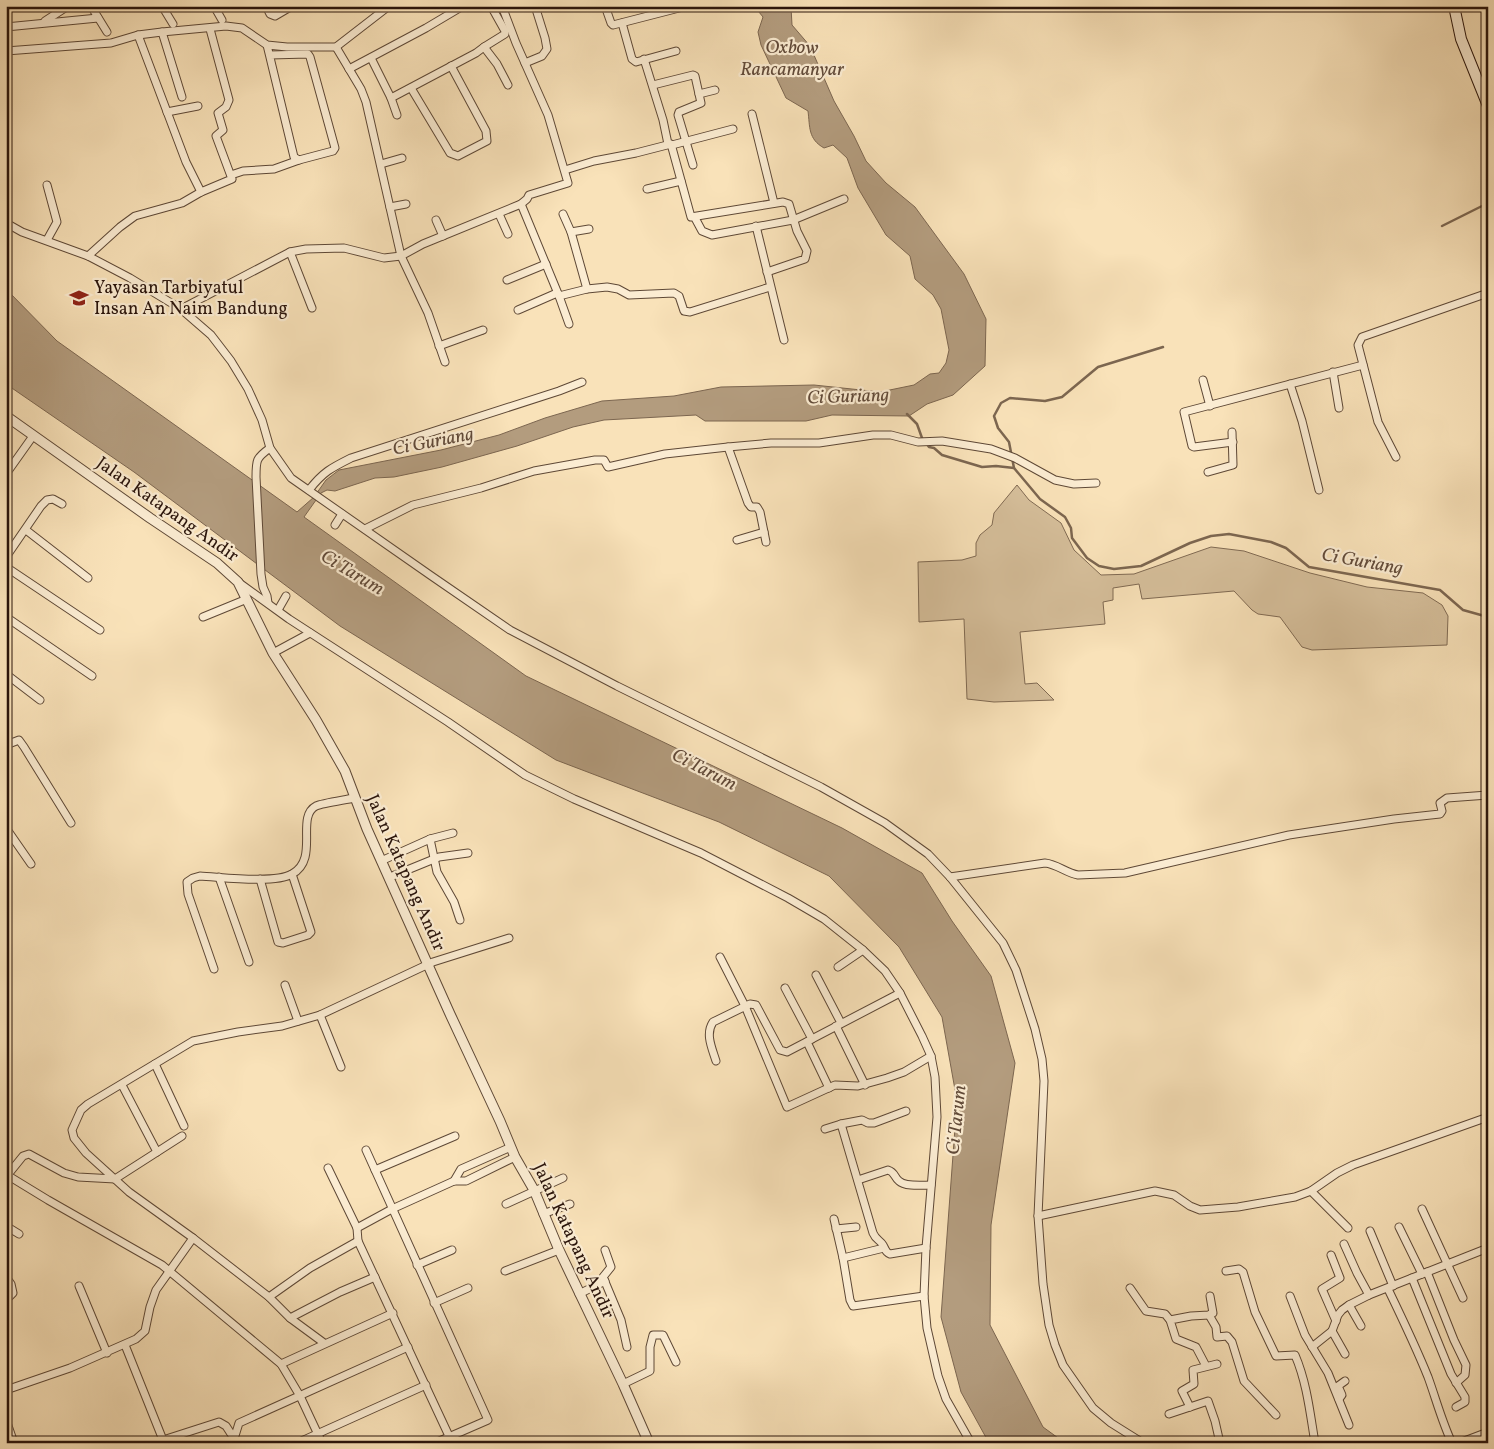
<svg xmlns="http://www.w3.org/2000/svg" width="1494" height="1449" viewBox="0 0 1494 1449" font-family="Vollkorn,serif">
	<style>
		.green { fill: #d6bf9b; stroke: #806a53 }
		.water { fill: #b39c7e; stroke: #7c6650 }
		.lines { fill: none; stroke-linecap: round; stroke-linejoin: round }
		.stream { stroke: #7c6650; stroke-width: 2.5 }
		.minor-casing { stroke: #5e4836; stroke-width: 9 }
		.tertiary-casing { stroke: #5e4836; stroke-width: 11 }
		.secondary-casing { stroke: #2a140b; stroke-width: 12 }
		.minor { stroke: #fbecd2; stroke-width: 7 }
		.tertiary { stroke: #fbecd2; stroke-width: 9 }
		.secondary { stroke: #fbecd2; stroke-width: 10 }
		.labels { text-anchor: middle; dominant-baseline: central; stroke-width: 4.5; stroke-linejoin: round; paint-order: stroke }
		.poi-label { font-size: 18px; fill: #2a140b; stroke: #fbecd2; text-anchor: start }
		.street-label { font-size: 18px; fill: #2a140b; stroke: #fbecd2 }
		.water-label { font-size: 19px; font-style: italic; fill: #614a39; stroke: #fbecd2 }
	</style>
	<rect width="100%" height="100%" fill="#f9e2b9"/>
	<filter id="stains"><feTurbulence type="fractalNoise" baseFrequency=".004" numOctaves="4"/><feColorMatrix values="0 0 0 0 .2 0 0 0 0 .09 0 0 0 0 .02 0 0 0 .5 -.17"/></filter>
	<radialGradient id="worn" r=".72"><stop offset=".6" stop-color="#630" stop-opacity="0"/><stop offset="1" stop-color="#630" stop-opacity=".3"/></radialGradient>
	<path class="green" d="M1017,485L1029,500L1061,523L1074,550L1101,575L1134,574L1211,547L1244,551L1310,573L1367,587L1423,593L1442,605L1448,616L1447,645L1312,650L1302,647L1280,617L1258,614L1252,610L1234,591L1142,599L1139,584L1113,588V600L1103,602L1105,624L1020,632L1025,684L1037,683L1054,700L994,702L967,699L964,619L919,622L918,562L962,560L976,556V543L980,535L992,525L994,513Z"/>
	<path class="water" d="M754,6L791,7L792,25L810,46L834,101L854,136L866,161L886,183L915,207L964,274L986,319L985,366L953,395L927,404L909,416L832,415L806,421H705L696,415L604,420L573,427L517,446L442,467L394,477L375,478L335,491L327,490L321,493L304,517L526,676L842,828L922,873L952,921L991,976L1015,1063L991,1225L990,1325L1043,1427L1065,1443H989L961,1392L941,1317L957,1101L942,1017L899,947L829,876L719,822L556,760L340,626L134,472L6,384V289L57,341L297,512L314,497L326,480L339,470L441,450L499,435L545,418L602,401L674,396L721,387L814,385L880,392L914,385L930,374L939,373L946,363L949,350L941,309L933,295L915,279L910,256L886,235L858,188L847,158L833,145L824,148C808,139 810,127 808,111L786,98L761,45L758,32L763,17Z"/>
	<g class="lines">
		<g class="stream">
			<path d="M1442,226L1488,203"/>
			<path d="M907,414L917,424L922,438L929,447L934,448L942,455L982,467L996,466L1014,468L1040,499L1065,517L1071,528L1072,538L1087,558L1099,566L1114,569L1141,566L1190,543L1211,536L1229,534L1271,542L1286,548L1309,567L1440,590L1463,610L1488,617"/>
			<path d="M1014,468L1009,442L998,428L994,416L1001,403L1010,398L1045,401L1062,397L1098,367L1163,347"/>
		</g>
		<g class="minor-casing">
			<g id="minor">
				<path d="M91,6L107,32"/>
				<path d="M162,6L173,24"/>
				<path d="M214,6L222,20"/>
				<path d="M266,6L270,14L275,16L292,6"/>
				<path d="M605,6L611,23L613,25L683,7"/>
				<path d="M45,21L68,6"/>
				<path d="M622,23L632,59L636,62L676,51"/>
				<path d="M6,27L98,18"/>
				<path d="M162,32L182,97"/>
				<path d="M138,35L186,162L201,192"/>
				<path d="M267,45L294,157L299,160L333,151L335,148L310,57L308,54L270,55"/>
				<path d="M336,47L361,89L366,102L401,256L428,313L445,362"/>
				<path d="M484,47L505,34V31L491,6"/>
				<path d="M6,51L111,43L138,35L162,32L226,26L242,28L267,45L287,47H336L389,6"/>
				<path d="M371,58L391,98L476,53L484,47L497,64L508,85"/>
				<path d="M644,59L663,120L668,144"/>
				<path d="M525,63L542,56L547,49L545,38L535,6"/>
				<path d="M349,69L426,28L463,6"/>
				<path d="M653,85L693,75L695,76L699,94L715,90"/>
				<path d="M411,88L450,153L458,156L487,141L486,131L451,66"/>
				<path d="M391,98L397,115"/>
				<path d="M167,112L198,106"/>
				<path d="M752,114L774,203"/>
				<path d="M672,145L733,129"/>
				<path d="M381,164L402,158"/>
				<path d="M693,165L678,115L679,112L701,103L699,94"/>
				<path d="M565,170L594,161L636,153L671,144L691,217L783,202L789,204L797,231L807,251L805,259L767,272"/>
				<path d="M231,175L243,171L274,169L299,160"/>
				<path d="M47,185L57,222L47,240"/>
				<path d="M647,189L681,181"/>
				<path d="M521,204L559,296L587,289L607,287L618,289L629,295L674,293L679,296L684,311L690,312L770,287"/>
				<path d="M390,207L406,204"/>
				<path d="M499,214L508,234"/>
				<path d="M563,214L571,232L587,289"/>
				<path d="M695,218L702,231L712,235L793,220L844,199"/>
				<path d="M436,220L443,236"/>
				<path d="M6,223L22,232L88,256L130,278L181,309L211,335L231,361L248,389L262,420L270,448L291,478L430,575L510,630L617,686L821,787L885,823L928,854L950,877L1003,943L1016,970L1035,1029L1042,1059L1044,1081L1038,1216L1043,1284L1049,1325L1055,1345L1063,1365L1093,1408L1111,1423L1143,1443"/>
				<path d="M756,226L784,340"/>
				<path d="M571,232L589,229"/>
				<path d="M290,252L312,308"/>
				<path d="M88,256L120,227L135,216L182,203L201,192L232,179L216,136L223,130L218,113L226,107L229,100L210,29"/>
				<path d="M507,280L546,264"/>
				<path d="M559,296L569,324"/>
				<path d="M181,309L290,252L306,249L344,248L384,258L401,256L423,244L521,204L527,199L529,195L568,183L548,115L516,43L502,6"/>
				<path d="M518,310L557,293"/>
				<path d="M439,346L483,330"/>
				<path d="M1333,372L1339,408"/>
				<path d="M1203,380L1210,406"/>
				<path d="M1290,384L1302,421L1319,490"/>
				<path d="M1233,442L1194,447L1192,446L1184,412L1363,365"/>
				<path d="M728,447L748,503L751,507H757L760,512L766,542"/>
				<path d="M1396,457L1378,422L1358,345L1362,337L1488,293"/>
				<path d="M1208,472L1233,465L1232,432"/>
				<path d="M6,474L33,436"/>
				<path d="M309,490C323,472 331,468 351,458L559,391L582,382"/>
				<path d="M335,525L342,514"/>
				<path d="M365,529L413,505L481,488L534,471L595,460H604L608,467L665,454L728,447L771,443H819L873,435H891L918,442L942,441L991,449L1015,458L1055,480L1074,484L1096,483"/>
				<path d="M26,530L88,578"/>
				<path d="M737,540L764,532"/>
				<path d="M6,557L41,506L47,500L53,499L62,504"/>
				<path d="M6,567L100,630"/>
				<path d="M238,582L289,619L448,722L525,775L574,799L701,853L788,898L824,919L863,950L885,971L900,993L922,1036L931,1056L935,1077L937,1117L926,1248L924,1296L927,1328L938,1376L946,1399L971,1443"/>
				<path d="M268,603L267,596L263,587L261,574L256,477C256,460 256,458 270,448"/>
				<path d="M278,610L286,596"/>
				<path d="M6,617L92,676"/>
				<path d="M203,617L247,599"/>
				<path d="M273,653L310,633"/>
				<path d="M6,674L40,700"/>
				<path d="M6,745L19,740L24,747L71,823"/>
				<path d="M6,828L31,864"/>
				<path d="M430,839L453,833"/>
				<path d="M381,861L430,839L437,872L454,902L460,920"/>
				<path d="M219,877L249,962"/>
				<path d="M390,877L439,857L468,853"/>
				<path d="M950,877L1045,863C1057,864 1066,873 1078,875L1125,873L1289,835L1394,819L1440,814L1442,811L1440,803L1447,798L1488,795"/>
				<path d="M260,879L278,942L283,943L308,935L311,932L292,874"/>
				<path d="M720,957L745,1006L787,1107L835,1085L858,1086L887,1078L904,1072L931,1056"/>
				<path d="M838,967L863,950"/>
				<path d="M214,969L188,894L187,882L193,878L200,876C222,877 275,884 292,874C320,859 295,817 316,806C323,803 345,800 354,798"/>
				<path d="M816,975L841,1023"/>
				<path d="M285,985L298,1021"/>
				<path d="M785,988L812,1039"/>
				<path d="M320,1015L341,1067"/>
				<path d="M836,1026L865,1085"/>
				<path d="M807,1042L829,1088"/>
				<path d="M716,1061C712,1048 705,1034 713,1022L750,1004L756,1005L780,1050L787,1052L900,993"/>
				<path d="M155,1064L184,1126"/>
				<path d="M122,1085L157,1152"/>
				<path d="M841,1124L862,1120L868,1123H874L906,1111"/>
				<path d="M825,1129L841,1124L873,1233C876,1240 880,1240 883,1245C886,1250 885,1252 890,1254L926,1248"/>
				<path d="M366,1150L488,1420L435,1443"/>
				<path d="M328,1168L357,1228L358,1241L449,1436"/>
				<path d="M375,1170L455,1136"/>
				<path d="M7,1175L48,1200L162,1265L281,1364L300,1396L322,1443"/>
				<path d="M6,1177L23,1156L29,1154L64,1173L78,1177L115,1179L182,1136"/>
				<path d="M858,1180L888,1170C895,1172 894,1177 899,1181C905,1187 923,1185 931,1185"/>
				<path d="M454,1181L461,1169L511,1147"/>
				<path d="M1311,1191L1348,1228"/>
				<path d="M506,1204L563,1178"/>
				<path d="M1422,1209L1463,1298"/>
				<path d="M543,1214L570,1204"/>
				<path d="M1038,1216L1155,1191L1174,1195L1190,1206L1200,1210L1238,1207L1295,1197L1311,1191L1337,1173L1353,1165L1488,1117"/>
				<path d="M834,1219L843,1258L884,1248"/>
				<path d="M6,1226L19,1234"/>
				<path d="M1399,1227L1422,1274"/>
				<path d="M357,1228L392,1209L454,1181H466L515,1157"/>
				<path d="M836,1229L856,1227"/>
				<path d="M1370,1231L1393,1286"/>
				<path d="M1344,1244L1357,1273L1369,1295"/>
				<path d="M605,1250L611,1267L603,1277L621,1320L627,1347"/>
				<path d="M1331,1255L1340,1278L1322,1289L1336,1321"/>
				<path d="M843,1258L850,1300L853,1306L924,1296"/>
				<path d="M417,1265L452,1250"/>
				<path d="M505,1271L559,1250"/>
				<path d="M1226,1271L1239,1269L1243,1272L1255,1312L1276,1356L1295,1355C1307,1383 1310,1413 1315,1443"/>
				<path d="M1427,1272L1454,1340L1466,1365L1465,1375L1456,1383"/>
				<path d="M6,1277L11,1284L13,1293L6,1300"/>
				<path d="M1412,1278L1451,1374L1465,1397V1402L1456,1407"/>
				<path d="M79,1286L107,1353"/>
				<path d="M1130,1288L1146,1311L1165,1314L1170,1320"/>
				<path d="M1388,1289C1402,1318 1416,1347 1428,1377C1436,1399 1442,1422 1452,1443"/>
				<path d="M579,1294L605,1281"/>
				<path d="M1290,1296L1305,1335L1328,1373L1349,1425"/>
				<path d="M269,1297L310,1268L358,1241"/>
				<path d="M434,1303L468,1288"/>
				<path d="M1349,1305L1361,1326"/>
				<path d="M1209,1315L1216,1327L1217,1337L1227,1336L1232,1342L1244,1381L1276,1415"/>
				<path d="M290,1318L340,1292L375,1277"/>
				<path d="M324,1343L290,1318L269,1297L193,1238L129,1192L86,1153L74,1138L72,1130L81,1110L88,1104L193,1041L238,1032L282,1026L320,1015L433,962L509,938"/>
				<path d="M125,1345L163,1440L154,1443"/>
				<path d="M1312,1347L1332,1331"/>
				<path d="M1345,1354L1332,1331L1338,1315L1342,1310L1349,1305L1369,1295L1488,1248"/>
				<path d="M281,1364L393,1313"/>
				<path d="M1206,1366L1196,1347L1176,1339L1170,1320L1191,1316L1209,1315L1213,1313L1210,1296"/>
				<path d="M623,1384L650,1371V1347L653,1335H663L676,1362"/>
				<path d="M6,1390L70,1368L136,1339L145,1331L150,1307L156,1290L193,1238"/>
				<path d="M1339,1399L1342,1395L1338,1386L1345,1381"/>
				<path d="M1190,1407L1182,1391L1194,1384L1193,1370L1217,1364"/>
				<path d="M1169,1414L1208,1401L1215,1421L1220,1443"/>
				<path d="M6,1420L14,1443"/>
				<path d="M234,1439L239,1423L408,1347"/>
				<path d="M163,1440L219,1422L226,1426L235,1440"/>
				<path d="M297,1443L426,1385"/>
				<path d="M1459,1443L1488,1432"/>
			</g>
		</g>
		<g class="tertiary-casing">
			<path id="tertiary" d="M6,416L150,518L217,563L238,582L273,653L316,720L345,771L367,829L450,1014L500,1121L515,1157L534,1190L559,1250L623,1384L649,1443"/>
		</g>
		<g class="secondary-casing">
			<path id="secondary" d="M1454,6L1461,39L1488,106"/>
		</g>
		<use href="#minor" class="minor"/>
		<use href="#tertiary" class="tertiary"/>
		<use href="#secondary" class="secondary"/>
	</g>
	<defs>
		<g id="school-bare" transform="scale(1.5)"><path d="M0-5L7-2L0 1L-7-2ZM-4 1L0 2.5L4 1V4Q0 6-4 4Z" fill="#8f2418" stroke="#fbecd2" stroke-width="2.5" paint-order="stroke"/></g>
	</defs>
	<g fill-rule="evenodd">
		<use href="#school-bare" x="79" y="298"/>
	</g>
	<g class="labels">
		<g class="poi-label">
			<text x="94" y="288">Yayasan Tarbiyatul<tspan x="94" dy="21">Insan An Naim Bandung</tspan></text>
		</g>
		<g class="street-label">
			<text transform="translate(167 510) rotate(35)">Jalan Katapang Andir</text>
			<text transform="translate(405 873) rotate(66)">Jalan Katapang Andir</text>
			<text transform="translate(573 1241) rotate(65)">Jalan Katapang Andir</text>
		</g>
		<g class="water-label">
			<text x="792" y="48">Oxbow<tspan x="792" dy="22">Rancamanyar</tspan></text>
			<text transform="translate(848 397) rotate(-2)">Ci Guriang</text>
			<text transform="translate(433 442) rotate(-11)">Ci Guriang</text>
			<text transform="translate(1362 562) rotate(10)">Ci Guriang</text>
			<text transform="translate(352 573) rotate(31)">Ci Tarum</text>
			<text transform="translate(704 770) rotate(27)">Ci Tarum</text>
			<text transform="translate(957 1120) rotate(-84)">Ci Tarum</text>
		</g>
	</g>
	<rect width="1494" height="1449" fill="none" stroke="#f9e2b9" stroke-width="25"/>
	<rect x="8" y="8" width="1479" height="1434" fill="none" stroke="#2a140b" stroke-width="2.5"/>
	<rect x="12" y="12" width="1469" height="1424" fill="none" stroke="#2a140b"/>
	<rect width="100%" height="100%" filter="url(#stains)"/>
	<rect width="100%" height="100%" fill="url(#worn)"/>
</svg>
